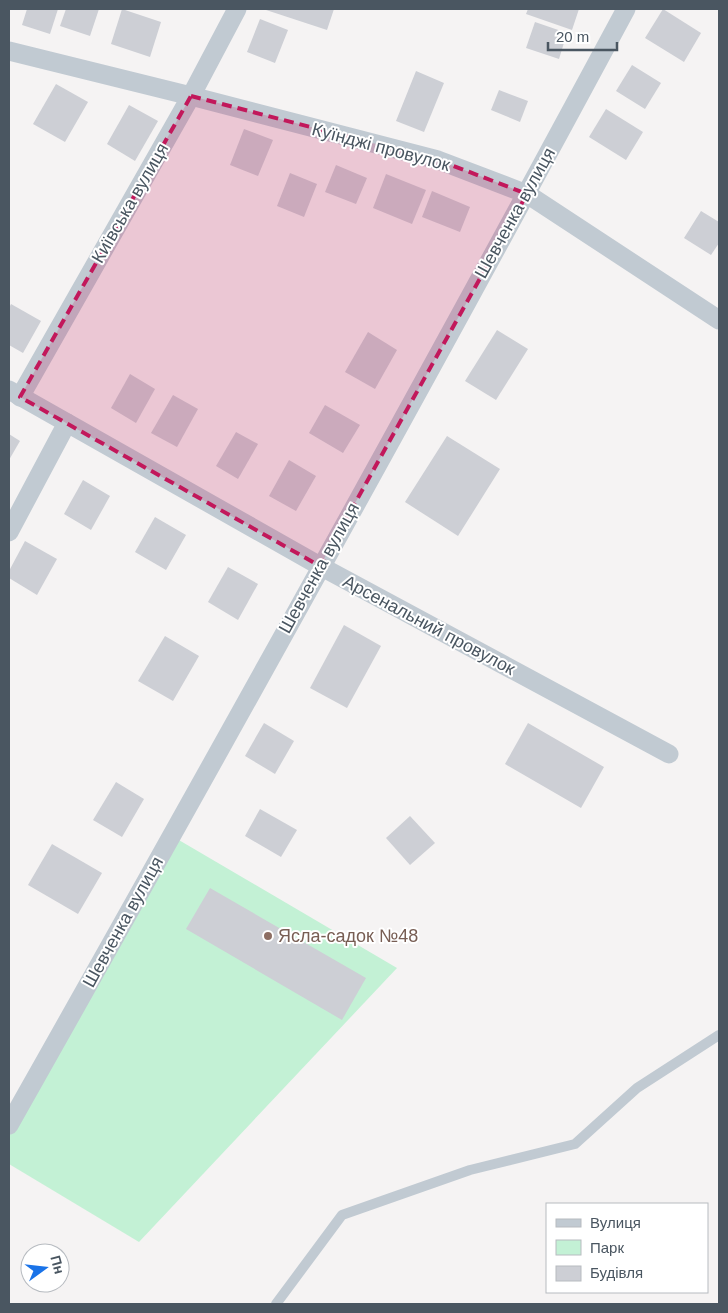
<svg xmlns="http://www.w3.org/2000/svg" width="728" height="1313" viewBox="0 0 728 1313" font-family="Helvetica,sans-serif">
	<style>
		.green { fill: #c3f1d5 }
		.building { fill: #cdcfd5 }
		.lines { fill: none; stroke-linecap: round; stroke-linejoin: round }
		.lane { stroke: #c1cad2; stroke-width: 10 }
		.street { stroke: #c1cad2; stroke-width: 19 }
		.marked { fill: #c2185b; fill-opacity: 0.2; stroke: #c2185b; stroke-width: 4; stroke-dasharray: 10 6; stroke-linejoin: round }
		.education-dot { fill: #8d6e63; stroke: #fff; stroke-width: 2 }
		.labels { text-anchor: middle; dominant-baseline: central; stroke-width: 4; stroke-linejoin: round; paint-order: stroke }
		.street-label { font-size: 18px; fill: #4a5661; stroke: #fff }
		.education-label { font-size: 18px; fill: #785e54; stroke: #fff; text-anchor: start }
	</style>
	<rect width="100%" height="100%" fill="#f5f3f3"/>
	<path class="green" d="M172,836L397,968L139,1242L9,1164V1125Z"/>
	<g class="building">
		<path d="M27,9H58L50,34L22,25Z"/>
		<path d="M66,9H99L90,36L60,26Z"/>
		<path d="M122,9L161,22L150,57L111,44Z"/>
		<path d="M263,9H334L327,30Z"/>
		<path d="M528,9H579L572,30L526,14Z"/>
		<path d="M663,9L701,33L684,62L645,38Z"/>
		<path d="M260,19L288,30L275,63L247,52Z"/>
		<path d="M535,22L567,33L559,59L526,48Z"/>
		<path d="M632,65L661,83L645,109L616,91Z"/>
		<path d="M416,71L444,83L424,132L396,121Z"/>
		<path d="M56,84L88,102L65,142L33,124Z"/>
		<path d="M499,90L528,101L520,122L491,110Z"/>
		<path d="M129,105L158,121L135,161L107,144Z"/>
		<path d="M606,109L643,132L626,160L589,137Z"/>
		<path d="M244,129L273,140L258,176L230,165Z"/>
		<path d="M336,165L367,178L356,204L325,192Z"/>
		<path d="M290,173L317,184L304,217L277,206Z"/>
		<path d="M386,174L426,190L412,224L373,208Z"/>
		<path d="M432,191L470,207L460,232L422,217Z"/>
		<path d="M701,211L719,222V243L711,255L684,238Z"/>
		<path d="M11,304L41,321L23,353L9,345V308Z"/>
		<path d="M497,330L528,349L496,400L465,381Z"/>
		<path d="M368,332L397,350L375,389L345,372Z"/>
		<path d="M130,374L155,389L136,423L111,408Z"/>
		<path d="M173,395L198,409L177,447L151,433Z"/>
		<path d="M325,405L360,425L343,453L309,433Z"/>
		<path d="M236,432L258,444L238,479L216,466Z"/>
		<path d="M9,434L20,441L9,460Z"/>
		<path d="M447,436L500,469L458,536L405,502Z"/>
		<path d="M289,460L316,476L296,511L269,496Z"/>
		<path d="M83,480L110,496L91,530L64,514Z"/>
		<path d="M155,517L186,535L166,570L135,552Z"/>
		<path d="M25,541L57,559L37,595L9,578V571Z"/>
		<path d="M228,567L258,584L238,620L208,602Z"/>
		<path d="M344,625L381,646L347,708L310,688Z"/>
		<path d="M165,636L199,656L173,701L138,681Z"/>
		<path d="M264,723L294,741L275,774L245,756Z"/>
		<path d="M528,723L604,767L581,808L505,764Z"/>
		<path d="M116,782L144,799L122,837L93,820Z"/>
		<path d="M260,809L297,830L281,857L245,836Z"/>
		<path d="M410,816L435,843L410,865L386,838Z"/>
		<path d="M52,844L102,873L78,914L28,885Z"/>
		<path d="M210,888L366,978L342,1020L186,929Z"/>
	</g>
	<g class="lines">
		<path class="lane" d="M276,1304L342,1215L470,1170L575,1144L637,1088L719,1035"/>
		<g class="street">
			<path d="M9,51L191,96L438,160L527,194L719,320"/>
			<path d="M9,390L320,566L669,754"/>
			<path d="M20,397L191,96L237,9"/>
			<path d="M9,532L67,423"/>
			<path d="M9,1125C218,755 425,383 626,9"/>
		</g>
	</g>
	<path class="marked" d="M191,96L438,160L527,194L320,566L20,397Z"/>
	<circle class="education-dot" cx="268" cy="936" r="5"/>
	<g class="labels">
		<g class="street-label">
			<text transform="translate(381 147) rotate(15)">Куїнджі провулок</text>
			<text transform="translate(130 203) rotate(-60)">Київська вулиця</text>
			<text transform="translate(515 213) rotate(-61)">Шевченка вулиця</text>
			<text transform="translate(319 568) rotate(-61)">Шевченка вулиця</text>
			<text transform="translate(429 625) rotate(28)">Арсенальний провулок</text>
			<text transform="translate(123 922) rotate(-61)">Шевченка вулиця</text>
		</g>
		<g class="education-label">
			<text x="278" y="936">Ясла-садок №48</text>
		</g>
	</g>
	<rect width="728" height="1313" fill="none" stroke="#4a5661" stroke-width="20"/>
	<rect x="546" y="1203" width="162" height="90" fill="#ffffff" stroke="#b7bbc0"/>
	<rect x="556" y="1219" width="25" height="8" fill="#c1cad2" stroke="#b7bbc0"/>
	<text x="590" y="1228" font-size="15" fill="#4a5661">Вулиця</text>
	<rect x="556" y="1240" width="25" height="15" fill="#c3f1d5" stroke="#b7bbc0"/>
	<text x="590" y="1253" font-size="15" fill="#4a5661">Парк</text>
	<rect x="556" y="1266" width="25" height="15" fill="#cdcfd5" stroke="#b7bbc0"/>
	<text x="590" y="1278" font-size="15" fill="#4a5661">Будівля</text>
	<g transform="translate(45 1268) rotate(75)"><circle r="24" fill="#ffffff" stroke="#b7bbc0"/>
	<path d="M0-4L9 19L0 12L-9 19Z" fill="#1a73e8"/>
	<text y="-8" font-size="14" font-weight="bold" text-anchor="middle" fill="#4a5661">Пн</text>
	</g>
	<path d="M548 42v8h69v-8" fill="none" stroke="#4a5661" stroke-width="2.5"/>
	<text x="556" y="42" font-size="15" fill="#4a5661" stroke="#ffffff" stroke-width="4" paint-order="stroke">20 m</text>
</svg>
